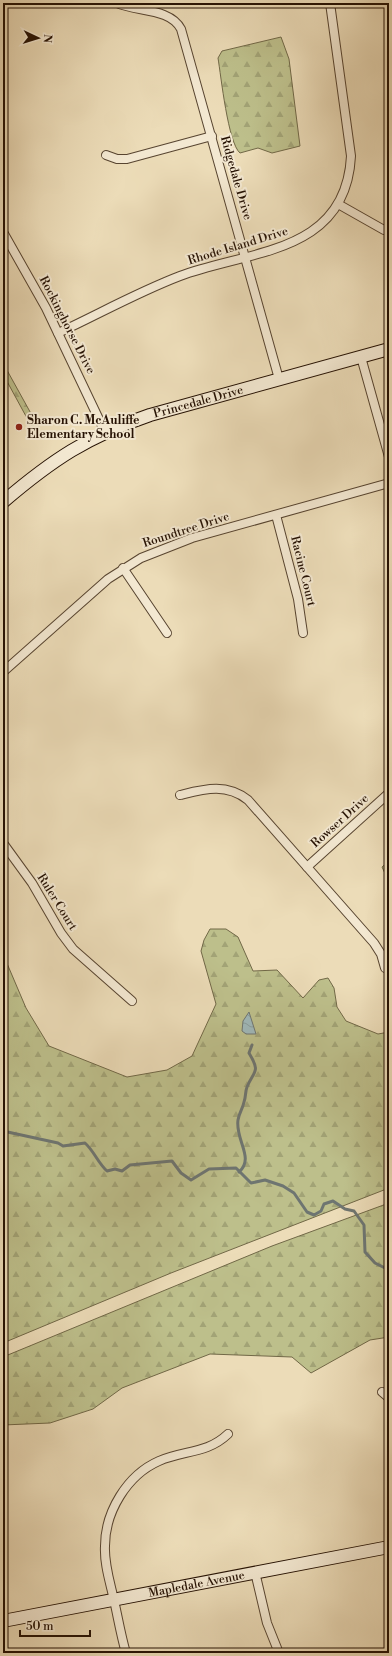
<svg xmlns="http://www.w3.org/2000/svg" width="392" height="1656" viewBox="0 0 392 1656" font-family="'Libre Bodoni',serif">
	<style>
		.forest { fill: url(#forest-firs); stroke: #716847 }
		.water { fill: url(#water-waves); stroke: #6e7571 }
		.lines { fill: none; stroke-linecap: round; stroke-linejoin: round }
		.stream { stroke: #6e7571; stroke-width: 3 }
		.street-casing { stroke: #574430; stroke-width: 10 }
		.secondary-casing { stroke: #251103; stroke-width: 14 }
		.street { stroke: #f3e8d1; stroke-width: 8 }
		.secondary { stroke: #f3e8d1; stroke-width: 12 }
		.poi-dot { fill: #8f2418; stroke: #f3e8d1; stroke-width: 1.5 }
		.labels { text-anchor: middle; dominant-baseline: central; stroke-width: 4; stroke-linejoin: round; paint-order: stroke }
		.street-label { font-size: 12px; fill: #251103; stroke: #f3e8d1 }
		.poi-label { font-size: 12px; font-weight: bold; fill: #251103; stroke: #f3e8d1; text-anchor: start }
	</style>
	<defs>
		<pattern id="forest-firs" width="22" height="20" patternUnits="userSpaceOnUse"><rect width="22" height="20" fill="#bdbf8b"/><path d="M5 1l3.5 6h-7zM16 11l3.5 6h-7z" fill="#a2a376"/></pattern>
		<pattern id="water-waves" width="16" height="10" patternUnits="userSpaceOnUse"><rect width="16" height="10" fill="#9fb8ba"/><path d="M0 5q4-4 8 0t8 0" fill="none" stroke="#899d9e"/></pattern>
	</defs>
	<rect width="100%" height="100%" fill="#ecdcb8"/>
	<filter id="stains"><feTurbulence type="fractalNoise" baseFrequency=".005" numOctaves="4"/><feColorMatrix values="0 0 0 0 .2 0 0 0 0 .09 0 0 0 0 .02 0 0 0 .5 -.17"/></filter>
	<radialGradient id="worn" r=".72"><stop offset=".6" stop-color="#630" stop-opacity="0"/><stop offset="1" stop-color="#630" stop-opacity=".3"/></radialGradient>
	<g class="forest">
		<path d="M281,37L289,59L300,146L272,153L258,148L240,153C228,143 221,76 218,58L222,51Z"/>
		<path d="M3,363L39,428L34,431L3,374Z"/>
		<path d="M389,861V882L382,867Z"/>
		<path d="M210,929H226L238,937L253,971L277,970L303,998L319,980L328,978L334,988L337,1007L346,1021L378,1034L389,1032V1188L171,1273L3,1343V954L26,1008L49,1046L127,1077L167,1070L192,1056L216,1004L201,951L204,940Z"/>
		<path d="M389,1203V1337L370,1340L311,1373L292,1357L210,1354L122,1388L93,1409L50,1423L3,1425V1357L272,1246Z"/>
	</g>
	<path class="water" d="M249,1012L256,1034H246L242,1031L243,1021Z"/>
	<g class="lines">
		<g class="stream">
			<path d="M3,1131L58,1143L63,1146L85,1143C94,1151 98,1163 107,1171L115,1169L122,1171L130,1165L172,1161L181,1173L191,1180L209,1169L236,1168L251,1183L265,1180L283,1186L294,1193L307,1212L314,1215L321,1211L324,1204L333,1201L345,1209L354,1211L364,1225L365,1252L375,1263L389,1270"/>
			<path d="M239,1172C255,1158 235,1140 238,1120C239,1113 243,1108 244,1102C246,1097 245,1092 247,1087C254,1070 261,1073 249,1053L252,1045"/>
		</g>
		<g class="street-casing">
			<g id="street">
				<path d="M117,3C137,12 170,8 181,29L279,379"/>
				<path d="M106,155L117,159H127L212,136"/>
				<path d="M338,204L384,230"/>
				<path d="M3,232L46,308L105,432"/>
				<path d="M58,333C99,314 138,292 180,276C250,250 346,254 351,156L330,3"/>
				<path d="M361,357L389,457"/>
				<path d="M276,515L298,599L303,633"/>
				<path d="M123,568L167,633"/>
				<path d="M3,672L108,579L141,558L192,538L389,483"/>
				<path d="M180,795C205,789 226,783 248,800L374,943L381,954L385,968"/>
				<path d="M3,843L32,883L61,933L73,949L132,1001"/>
				<path d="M307,867L389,793"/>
				<path d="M382,1392L389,1398"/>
				<path d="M389,1493V1512"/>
				<path d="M255,1572L267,1623L279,1653"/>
				<path d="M126,1653C121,1636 118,1618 114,1600C110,1582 104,1564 105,1546C105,1512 127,1475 159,1461C184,1450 207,1454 228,1434"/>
			</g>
		</g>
		<g class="secondary-casing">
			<g id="secondary">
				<path id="s1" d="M3,502C52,460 88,436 150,415L389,349"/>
				<path id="s2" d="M3,1621L389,1547"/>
			</g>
		</g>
		<use href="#street" class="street"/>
		<use href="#secondary" class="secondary"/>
	</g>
	<circle class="poi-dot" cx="19" cy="427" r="4"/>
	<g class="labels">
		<g class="street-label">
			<text transform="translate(236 178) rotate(74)">Ridgedale Drive</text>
			<text transform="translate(238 246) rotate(-17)">Rhode Island Drive</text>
			<text transform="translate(67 325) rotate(63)">Rockinghorse Drive</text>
			<text stroke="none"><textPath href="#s1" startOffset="222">Princedale Drive</textPath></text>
			<text transform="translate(186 530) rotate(-18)">Roundtree Drive</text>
			<text transform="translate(303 571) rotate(76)">Racine Court</text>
			<text transform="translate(340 821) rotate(-42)">Rowser Drive</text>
			<text transform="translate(57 902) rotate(58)">Ruler Court</text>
			<text stroke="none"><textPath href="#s2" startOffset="197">Mapledale Avenue</textPath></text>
		</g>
		<g class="poi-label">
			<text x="27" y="420">Sharon C. McAuliffe<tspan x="27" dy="14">Elementary School</tspan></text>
		</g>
	</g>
	<rect width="392" height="1656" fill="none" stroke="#ecdcb8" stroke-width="16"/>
	<rect x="4" y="4" width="384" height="1648" fill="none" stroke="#251103" stroke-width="2"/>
	<rect x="8" y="8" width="376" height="1640" fill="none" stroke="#251103"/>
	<g transform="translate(38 38) rotate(94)" stroke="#f3e8d1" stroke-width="3" paint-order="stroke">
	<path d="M0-3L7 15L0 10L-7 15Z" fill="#251103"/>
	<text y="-6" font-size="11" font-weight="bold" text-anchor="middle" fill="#251103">N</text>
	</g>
	<path d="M20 1630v6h70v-6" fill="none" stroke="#251103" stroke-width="2"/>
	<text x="26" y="1630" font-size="12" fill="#251103" stroke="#f3e8d1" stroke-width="3" paint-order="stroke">50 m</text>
	<rect width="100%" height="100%" filter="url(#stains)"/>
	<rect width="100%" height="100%" fill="url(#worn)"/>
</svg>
